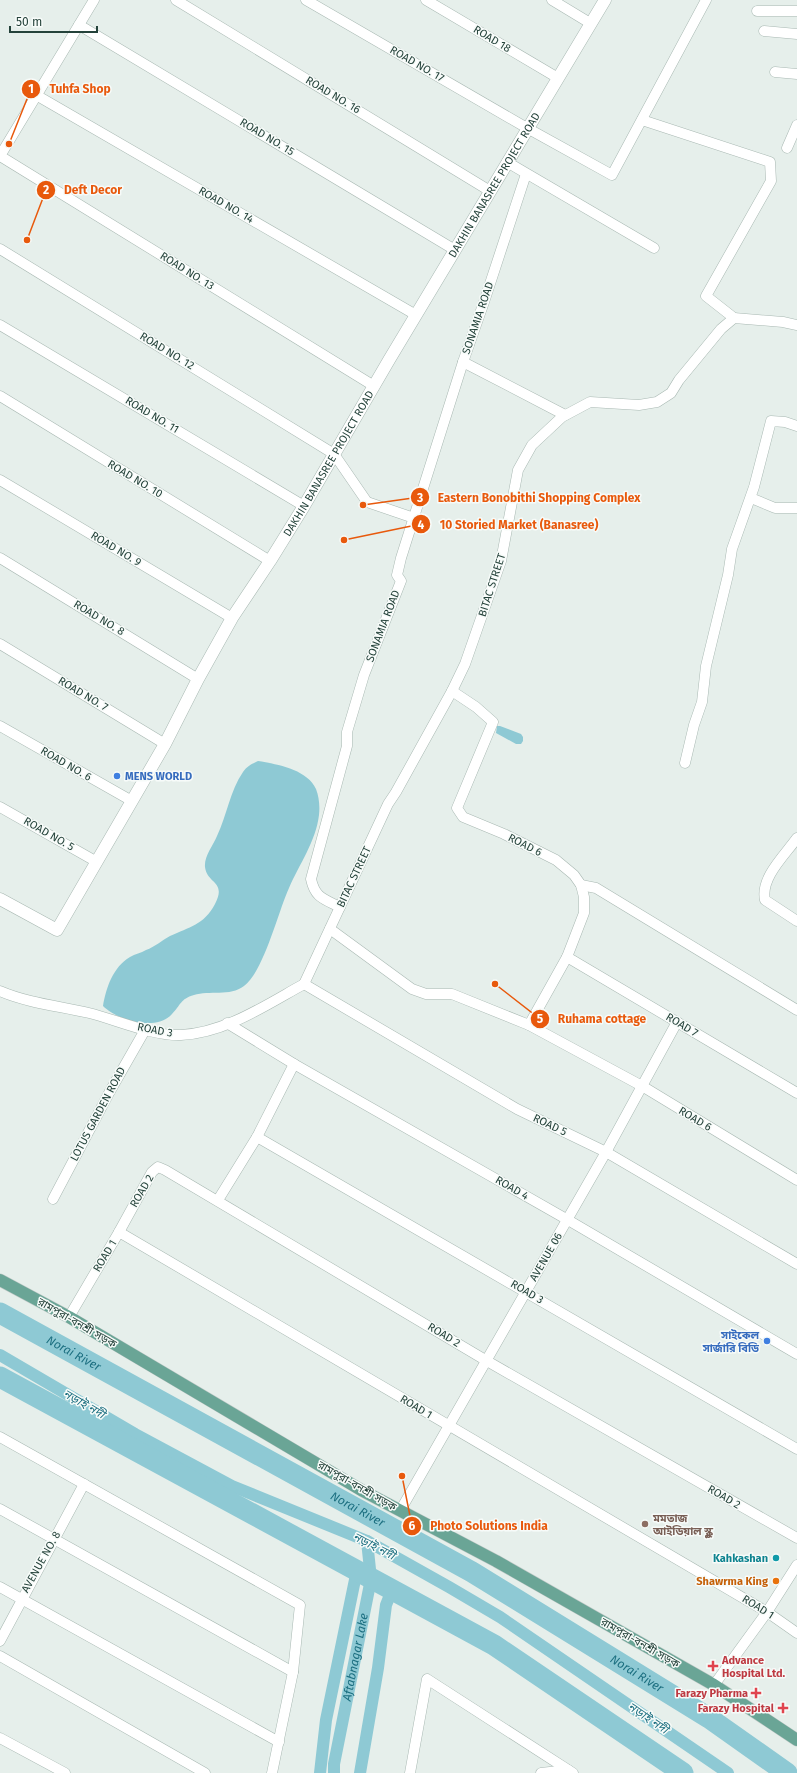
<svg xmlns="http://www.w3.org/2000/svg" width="797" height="1773" viewBox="0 0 797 1773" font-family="'Fira Sans','Noto Sans Bengali',sans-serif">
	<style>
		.water { fill: #8ec9d4 }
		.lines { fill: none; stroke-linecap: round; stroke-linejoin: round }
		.canal { stroke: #8ec9d4; stroke-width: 12 }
		.river { stroke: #8ec9d4; stroke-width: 21 }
		.minor-casing { stroke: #a8b8b2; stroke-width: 11 }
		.tertiary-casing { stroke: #a8b8b2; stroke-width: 13 }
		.primary-casing { stroke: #c2cac8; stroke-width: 13 }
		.minor { stroke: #fff; stroke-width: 10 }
		.tertiary { stroke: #fff; stroke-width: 12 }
		.primary { stroke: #6aa596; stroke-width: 12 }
		.shop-dot { fill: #3f7fe0; stroke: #f7fbf9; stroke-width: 1.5 }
		.education-dot { fill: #8d6e63; stroke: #f7fbf9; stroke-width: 1.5 }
		.culture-dot { fill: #0f9aa8; stroke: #f7fbf9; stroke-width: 1.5 }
		.food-dot { fill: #e8710a; stroke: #f7fbf9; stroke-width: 1.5 }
		.health-dot { fill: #e0444e; stroke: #f7fbf9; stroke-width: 1.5 }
		.labels { text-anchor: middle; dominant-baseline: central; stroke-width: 3; stroke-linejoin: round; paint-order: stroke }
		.street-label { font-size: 11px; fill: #24423a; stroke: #f7fbf9 }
		.shop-label { font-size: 11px; font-weight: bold; fill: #366cbe; stroke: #f7fbf9; text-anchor: start }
		.education-label { font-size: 11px; font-weight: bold; fill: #785e54; stroke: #f7fbf9; text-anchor: start }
		.culture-label { font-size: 11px; font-weight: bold; fill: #0d838f; stroke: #f7fbf9; text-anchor: end }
		.food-label { font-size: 11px; font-weight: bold; fill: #c56008; stroke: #f7fbf9; text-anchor: end }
		.health-label { font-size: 11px; font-weight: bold; fill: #be3a42; stroke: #f7fbf9; text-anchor: end }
		.water-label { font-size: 12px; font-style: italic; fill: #1c6f80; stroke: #f7fbf9 }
		.leader { fill: none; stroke: #e8590c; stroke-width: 1.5 }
		.callout-dot { fill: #e8590c; stroke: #f7fbf9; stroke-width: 1.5 }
		.mark-label { font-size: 12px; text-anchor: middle; font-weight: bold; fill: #fff }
		.callout-label { font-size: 12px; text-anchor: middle; font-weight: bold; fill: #e8590c; stroke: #f7fbf9; stroke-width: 3; stroke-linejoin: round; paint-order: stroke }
	</style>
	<rect width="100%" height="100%" fill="#e6efeb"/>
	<g class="water">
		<path d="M497,726H500L521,734L523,737V741L521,744H516L496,733Z"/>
		<path d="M258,761C276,764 307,769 316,789C319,797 320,806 319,815C316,841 299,865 289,888C278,912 264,971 244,986C230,997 209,990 194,995C180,999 181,1005 172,1014C156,1032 117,1020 103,1006C106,988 113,967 130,957C135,954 141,953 146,950C155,947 162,940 170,936C189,927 204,925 215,904C227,881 207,884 205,867C204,856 213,846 217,836C227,815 230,791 243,772C247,766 252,764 258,761Z"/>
	</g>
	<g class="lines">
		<g class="canal">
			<path d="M0,1355L135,1434L232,1486L367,1541L449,1587L500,1617L728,1773"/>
			<path d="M320,1773L326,1720L357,1570L392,1590L386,1605L378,1668L360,1773"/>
			<path id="s1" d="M334,1773V1764L371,1579L367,1541"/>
		</g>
		<g class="river">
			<path id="s2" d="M0,1313L472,1572L709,1718L787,1773"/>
			<path d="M0,1377L494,1645L683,1773"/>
		</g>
		<g class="minor-casing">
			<g id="minor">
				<path d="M94,0L0,156L374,386"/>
				<path d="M176,0L490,191"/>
				<path d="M306,0L527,128L612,175L706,0"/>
				<path d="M426,0L558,78"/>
				<path d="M552,0L590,23"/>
				<path d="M757,11H797"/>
				<path d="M79,25L455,250"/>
				<path d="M764,31L797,34"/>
				<path d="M775,72L797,74"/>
				<path d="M36,95L416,315"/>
				<path d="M642,120L770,162L771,181L706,296L734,318"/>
				<path d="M787,148L797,125"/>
				<path d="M507,162L654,248"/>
				<path d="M0,249L334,454L367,502L414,518"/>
				<path d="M0,325L304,506"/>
				<path d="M463,362L565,415"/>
				<path d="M0,396L270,561"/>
				<path d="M0,480L232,618"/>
				<path d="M751,498L775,508H797"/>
				<path d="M0,558L198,679"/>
				<path d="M0,644L165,744"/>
				<path d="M452,691L476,707L493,722L457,808L463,817L504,834L556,860L574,875L581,885L584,897V913L567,957L529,1025L642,1086L797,1180"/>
				<path d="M0,726L132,801"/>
				<path d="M685,763L694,725L702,702L706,666L728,575L732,549L754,487L771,421L785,422L797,426"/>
				<path d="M0,807L97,862"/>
				<path d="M797,838C785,855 760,878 765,900L797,921"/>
				<path d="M581,885L596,888L797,1010"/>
				<path d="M340,907C324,899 315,898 311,879L347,746V732L364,675L401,581L397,575L401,558L463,362L484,302L526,174"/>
				<path d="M330,929L412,989L426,994H452L529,1025"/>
				<path d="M567,957L797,1093"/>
				<path d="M304,984L388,804L396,792L452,691L465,664L501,561L518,470L532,445L562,417L590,402L639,405L657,402L671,393L679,380L721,329L734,318L783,322L797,325"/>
				<path d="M304,984L517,1109L606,1152L797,1264"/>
				<path d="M0,991C28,1003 59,1006 89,1013C117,1020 152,1036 181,1035C225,1033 266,1005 304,984"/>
				<path d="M227,1023L294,1064L568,1220L797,1354"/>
				<path d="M257,1137L797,1449"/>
				<path d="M53,1199L109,1093L145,1030"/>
				<path d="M218,1200L257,1137L294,1064"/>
				<path d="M119,1232L152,1172L158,1167L165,1170L487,1361L797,1538"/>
				<path d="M69,1317L119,1232L767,1612L797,1633"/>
				<path d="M0,1437L300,1605L293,1672L272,1773"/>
				<path d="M0,1509L293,1672"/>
				<path d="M400,1511L606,1152L677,1022"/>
				<path d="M0,1587L279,1742"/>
				<path d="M0,1641L84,1484"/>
				<path d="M0,1656L205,1773"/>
				<path d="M714,1685L767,1612L797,1565"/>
				<path d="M0,1738L65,1773"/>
				<path d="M410,1773L427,1679L573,1773"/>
				<path d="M541,1773L568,1770"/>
			</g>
		</g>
		<g class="tertiary-casing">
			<g id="tertiary">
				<path id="s3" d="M0,899L57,930L165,744L198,679L232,618L270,561L304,506L389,360L605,0"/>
			</g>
		</g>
		<g class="primary-casing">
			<path id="primary" d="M0,1280L69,1317L363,1491L496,1561L714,1685L797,1740"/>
		</g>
		<use href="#minor" class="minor"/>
		<use href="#tertiary" class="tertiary"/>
		<use href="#primary" class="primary"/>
	</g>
	<g class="shop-dot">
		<circle cx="117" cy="776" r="4"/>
		<circle cx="767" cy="1341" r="4"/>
	</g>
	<circle class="education-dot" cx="645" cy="1524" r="4"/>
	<circle class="culture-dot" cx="776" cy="1558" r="4"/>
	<circle class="food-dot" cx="776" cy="1581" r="4"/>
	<g class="health-dot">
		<path d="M711 1660h4v4h4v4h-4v4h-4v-4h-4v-4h4z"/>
		<path d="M754 1687h4v4h4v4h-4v4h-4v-4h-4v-4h4z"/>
		<path d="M781 1702h4v4h4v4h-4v4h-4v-4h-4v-4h4z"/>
	</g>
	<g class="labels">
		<g class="street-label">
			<text transform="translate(492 39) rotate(31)">ROAD 18</text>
			<text transform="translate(417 64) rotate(30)">ROAD NO. 17</text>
			<text transform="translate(333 95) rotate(31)">ROAD NO. 16</text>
			<text transform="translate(267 137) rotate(31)">ROAD NO. 15</text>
			<text stroke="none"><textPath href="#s3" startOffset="929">DAKHIN BANASREE PROJECT ROAD</textPath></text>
			<text transform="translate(226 205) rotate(30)">ROAD NO. 14</text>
			<text transform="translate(187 271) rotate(32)">ROAD NO. 13</text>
			<text transform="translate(478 318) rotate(-71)">SONAMIA ROAD</text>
			<text transform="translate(167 351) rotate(31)">ROAD NO. 12</text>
			<text transform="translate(152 415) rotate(31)">ROAD NO. 11</text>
			<text stroke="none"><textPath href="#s3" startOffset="605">DAKHIN BANASREE PROJECT ROAD</textPath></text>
			<text transform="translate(135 479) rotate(31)">ROAD NO. 10</text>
			<text transform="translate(116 549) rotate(31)">ROAD NO. 9</text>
			<text transform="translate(492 585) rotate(-72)">BITAC STREET</text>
			<text transform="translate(99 618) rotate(31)">ROAD NO. 8</text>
			<text transform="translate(383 626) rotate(-69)">SONAMIA ROAD</text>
			<text transform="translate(83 694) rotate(31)">ROAD NO. 7</text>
			<text transform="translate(66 764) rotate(30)">ROAD NO. 6</text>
			<text transform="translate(49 834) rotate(30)">ROAD NO. 5</text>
			<text transform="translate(525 845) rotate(27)">ROAD 6</text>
			<text transform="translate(354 877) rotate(-65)">BITAC STREET</text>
			<text transform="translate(682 1025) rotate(31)">ROAD 7</text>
			<text transform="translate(155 1030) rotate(11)">ROAD 3</text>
			<text transform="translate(98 1114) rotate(-62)">LOTUS GARDEN ROAD</text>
			<text transform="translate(695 1119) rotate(31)">ROAD 6</text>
			<text transform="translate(550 1125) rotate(25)">ROAD 5</text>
			<text transform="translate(512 1188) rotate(30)">ROAD 4</text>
			<text transform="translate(142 1191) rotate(-60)">ROAD 2</text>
			<text transform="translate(105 1256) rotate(-59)">ROAD 1</text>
			<text transform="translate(546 1257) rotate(-60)">AVENUE 06</text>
			<text transform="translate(527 1292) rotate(30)">ROAD 3</text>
			<text transform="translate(77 1323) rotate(30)">রামপুরা-বনশ্রী সড়ক</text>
			<text transform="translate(444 1335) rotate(31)">ROAD 2</text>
			<text transform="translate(416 1407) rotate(31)">ROAD 1</text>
			<text transform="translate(357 1486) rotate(30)">রামপুরা-বনশ্রী সড়ক</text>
			<text transform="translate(724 1497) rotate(30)">ROAD 2</text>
			<text transform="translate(41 1562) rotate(-61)">AVENUE NO. 8</text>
			<text transform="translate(758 1607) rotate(32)">ROAD 1</text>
			<text transform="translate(640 1643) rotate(30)">রামপুরা-বনশ্রী সড়ক</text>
		</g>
		<g class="shop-label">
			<text x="125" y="776">MENS WORLD</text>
			<text x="759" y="1335" text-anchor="end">সাইকেল<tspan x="759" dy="13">সার্জারি বিডি</tspan></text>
		</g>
		<g class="education-label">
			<text x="653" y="1518">মমতাজ<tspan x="653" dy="13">আইডিয়াল স্কুল</tspan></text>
		</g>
		<g class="culture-label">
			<text x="768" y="1558">Kahkashan</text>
		</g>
		<g class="food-label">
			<text x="768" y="1581">Shawrma King</text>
		</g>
		<g class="health-label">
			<text x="722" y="1660" text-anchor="start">Advance<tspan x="722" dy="13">Hospital Ltd.</tspan></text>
			<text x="748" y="1693">Farazy Pharma</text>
			<text x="774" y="1708">Farazy Hospital</text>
		</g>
		<g class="water-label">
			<text stroke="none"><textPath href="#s2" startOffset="84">Norai River</textPath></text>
			<text transform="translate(84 1404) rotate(30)">নড়াই নদী</text>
			<text stroke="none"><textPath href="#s2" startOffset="408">Norai River</textPath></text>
			<text transform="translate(374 1546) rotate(27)">নড়াই নদী</text>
			<text stroke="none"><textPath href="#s1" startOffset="118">Aftabnagar Lake</textPath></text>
			<text stroke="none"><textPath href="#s2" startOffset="732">Norai River</textPath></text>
			<text transform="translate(648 1718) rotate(34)">নড়াই নদী</text>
		</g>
	</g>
	<path class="leader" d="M9 144L31 89M27 240L46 190M363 505L420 497M344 540L421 524M495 984L540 1019M402 1476L412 1526"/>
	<g class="callout-dot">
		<circle cx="9" cy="144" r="4"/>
		<circle cx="27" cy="240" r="4"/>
		<circle cx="363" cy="505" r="4"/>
		<circle cx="344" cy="540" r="4"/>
		<circle cx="495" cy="984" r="4"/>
		<circle cx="402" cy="1476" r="4"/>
		<circle cx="31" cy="89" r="10"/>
		<circle cx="46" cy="190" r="10"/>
		<circle cx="420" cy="497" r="10"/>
		<circle cx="421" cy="524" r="10"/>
		<circle cx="540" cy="1019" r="10"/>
		<circle cx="412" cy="1526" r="10"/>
	</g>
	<g class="mark-label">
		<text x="31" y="93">1</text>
		<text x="46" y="194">2</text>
		<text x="420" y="502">3</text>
		<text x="421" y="529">4</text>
		<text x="540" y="1023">5</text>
		<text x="412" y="1530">6</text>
	</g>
	<g class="callout-label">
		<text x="80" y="93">Tuhfa Shop</text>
		<text x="93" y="194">Deft Decor</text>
		<text x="539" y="502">Eastern Bonobithi Shopping Complex</text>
		<text x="519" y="529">10 Storied Market (Banasree)</text>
		<text x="602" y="1023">Ruhama cottage</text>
		<text x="489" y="1530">Photo Solutions India</text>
	</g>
	<path d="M10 26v6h87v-6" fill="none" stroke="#24423a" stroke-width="2"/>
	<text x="16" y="26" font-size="12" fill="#24423a" stroke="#f7fbf9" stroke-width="3" paint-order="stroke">50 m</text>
</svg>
